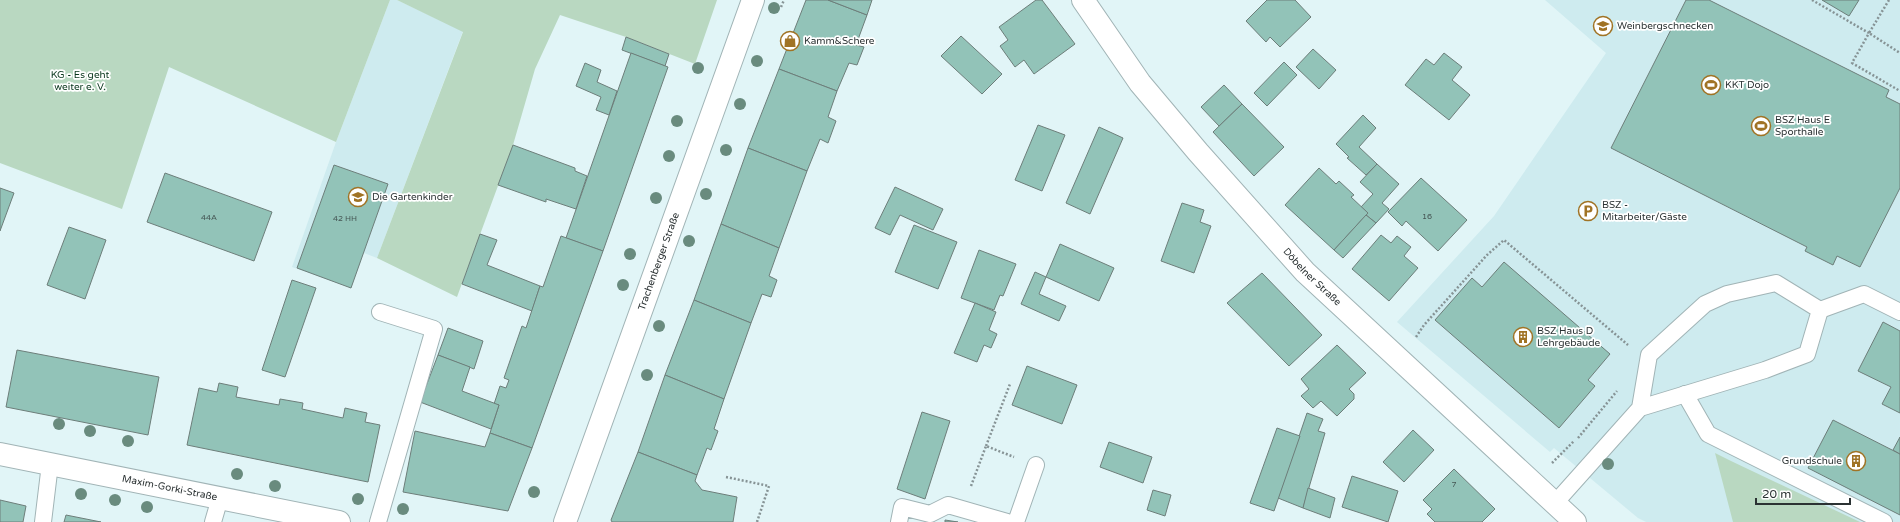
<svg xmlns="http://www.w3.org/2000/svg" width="1900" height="522" viewBox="0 0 1900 522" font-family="'Varela Round',sans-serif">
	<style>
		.built { fill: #ceebef }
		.green { fill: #b9d8c1 }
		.building { fill: #92c3b8; stroke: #6d7e7a }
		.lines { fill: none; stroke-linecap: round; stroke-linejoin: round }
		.lane-casing { stroke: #a1b4b6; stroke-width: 18 }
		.street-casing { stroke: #a1b4b6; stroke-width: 24 }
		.secondary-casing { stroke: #a1b4b6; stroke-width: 24 }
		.path { stroke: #869395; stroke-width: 2.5; stroke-dasharray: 2 2; stroke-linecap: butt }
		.lane { stroke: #fff; stroke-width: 16 }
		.street { stroke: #fff; stroke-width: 22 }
		.secondary { stroke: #fff; stroke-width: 22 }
		.tree { fill: #698b7e }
		.labels { text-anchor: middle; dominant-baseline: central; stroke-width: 3.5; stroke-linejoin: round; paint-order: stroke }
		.number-label { font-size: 8px; fill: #455654 }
		.poi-label { font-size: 10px; fill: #2b3233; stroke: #fff; text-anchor: start }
		.park-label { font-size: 10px; fill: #07351b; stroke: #fff }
		.street-label { font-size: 10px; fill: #2b3233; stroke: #fff }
	</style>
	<rect width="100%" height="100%" fill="#e1f5f7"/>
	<g class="built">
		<path d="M390,0H397L463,31L377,258L364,253L351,288L292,267L336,142Z"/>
		<path d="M1545,0H1900V522H1646L1638,518L1554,448L1550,452L1397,322L1494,216L1606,53Z"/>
	</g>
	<g class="green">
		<path d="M0,0H390L336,142L169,67L122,209L0,163Z"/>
		<path d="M397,0H717L695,64L626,37L560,15L535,69L513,145L457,297L377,258L463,32Z"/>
		<path d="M1715,453L1731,461L1860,522H1733Z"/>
	</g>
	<g class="building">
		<path d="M806,0H828L867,15L856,45L864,47L857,65L849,63L837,91L779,69Z"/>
		<path d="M828,0H872L867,15Z"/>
		<path d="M1036,0H1042L1075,44L1034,74L1024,60L1015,67L1000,46L1008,40L999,27Z"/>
		<path d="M1267,0H1295L1311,17L1280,47L1270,37L1266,42L1246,21Z"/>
		<path d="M1686,0H1709L1889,90L1886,97L1900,104V188L1860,267L1837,256L1833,265L1805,251L1807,247L1611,148Z"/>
		<path d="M1822,0H1859L1849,16Z"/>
		<path d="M961,36L1002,74L982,94L941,56Z"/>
		<path d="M626,37L669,54L665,66L622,50Z"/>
		<path d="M1313,49L1336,70L1319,89L1296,67Z"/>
		<path d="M631,53L668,67L603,251L566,238Z"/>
		<path d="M1444,53L1462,67L1452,80L1470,95L1449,120L1405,85L1426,59L1434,65Z"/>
		<path d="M1284,62L1297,75L1267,106L1254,93Z"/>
		<path d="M585,63L601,70L597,82L617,91L609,115L596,110L601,97L576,86Z"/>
		<path d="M779,69L837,91L828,117L836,121L828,143L820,139L807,171L748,148Z"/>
		<path d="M1224,85L1242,104L1219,126L1201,107Z"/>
		<path d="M1242,104L1284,147L1254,176L1213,132Z"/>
		<path d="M1363,115L1376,128L1359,147L1377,164L1366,175L1347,158L1349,157L1336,144Z"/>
		<path d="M1038,125L1065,135L1042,191L1015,180Z"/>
		<path d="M1099,127L1123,138L1090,214L1066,203Z"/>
		<path d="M513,145L575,168V171L587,176L576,209L546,199V202L498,185Z"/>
		<path d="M748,148L807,171L779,248L721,224Z"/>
		<path d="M1377,164L1399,184L1382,203L1389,209L1376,223L1366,215L1368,213L1361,207L1373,194L1360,182Z"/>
		<path d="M334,165L388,184L351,288L297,268Z"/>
		<path d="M1319,168L1336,184L1339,181L1354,195L1351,197L1368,213L1334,250L1285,205Z"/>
		<path d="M165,173L272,212L254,261L147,222Z"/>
		<path d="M1421,178L1467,220L1438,251L1406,221L1402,226L1388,212Z"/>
		<path d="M895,187L943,209L933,230L900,215L890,235L875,228Z"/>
		<path d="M0,188L14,193L0,231Z"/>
		<path d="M1182,203L1204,210L1200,222L1211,226L1194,273L1161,261Z"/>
		<path d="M1366,215L1376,223L1343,258L1334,250Z"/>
		<path d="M721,224L779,248L769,276L777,280L771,297L762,294L751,323L694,300Z"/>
		<path d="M914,225L957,242L938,289L895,272Z"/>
		<path d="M69,227L106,240L85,299L47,285Z"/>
		<path d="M480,234L497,240L487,265L540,286L532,311L462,284Z"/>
		<path d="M1381,235L1391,243L1397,236L1411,247L1404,256L1418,268L1389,301L1352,269Z"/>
		<path d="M561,236L603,251L532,448L490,433L499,405L494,404L500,386L506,388L509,380L504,378L522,326L526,328L540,286L543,287Z"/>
		<path d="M1060,244L1114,268L1099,301L1046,277Z"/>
		<path d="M979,250L1016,264L1003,296L1000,295L994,310L961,298Z"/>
		<path d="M1504,262L1610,354L1588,380L1595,386L1559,428L1435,320L1472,278L1482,287Z"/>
		<path d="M1035,272L1046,277L1039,294L1066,306L1059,321L1021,304Z"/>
		<path d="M1262,273L1322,335L1289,366L1227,303Z"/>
		<path d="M292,280L316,288L285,377L262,370Z"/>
		<path d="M694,300L751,323L724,399L665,375Z"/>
		<path d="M975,303L996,312L989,330L997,334L991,348L984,345L977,362L954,353Z"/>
		<path d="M1883,322L1900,331V413L1882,404L1891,387L1858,371Z"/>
		<path d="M448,328L483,341L474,369L438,355Z"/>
		<path d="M1337,345L1366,373L1349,389L1354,394V399L1337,416L1321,401L1313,408L1301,396L1309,389L1301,379Z"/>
		<path d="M17,350L159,377L148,435L6,407Z"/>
		<path d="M438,355L470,367L462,391L499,405L491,429L420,402Z"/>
		<path d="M1027,366L1077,385L1062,424L1012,405Z"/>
		<path d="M665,375L724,399L714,429L718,431L711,450L707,448L697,475L638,452Z"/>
		<path d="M219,383L238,387L236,397L279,405L280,399L303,403L302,409L343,418L345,408L367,413L365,422L380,425L368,482L187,445L199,388L217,392Z"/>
		<path d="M922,412L950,421L925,499L897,489Z"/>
		<path d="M1307,413L1323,419L1318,431L1325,433L1303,508L1278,498Z"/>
		<path d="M1833,420L1900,454V515L1808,468Z"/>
		<path d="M1277,428L1300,436L1274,511L1250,503Z"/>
		<path d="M1413,430L1434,450L1404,482L1383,462Z"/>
		<path d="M415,431L485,447L490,433L532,448L508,511L403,492Z"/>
		<path d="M1900,437V454L1893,450Z"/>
		<path d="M1109,442L1152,457L1143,483L1100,467Z"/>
		<path d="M638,452L697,475L695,481L702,490L737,497L733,522H612L611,520Z"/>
		<path d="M1454,469L1495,509L1482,522H1435L1427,514L1432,509L1423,500Z"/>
		<path d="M1352,476L1398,491L1388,522L1342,507Z"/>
		<path d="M1308,488L1335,498L1330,518L1303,508Z"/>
		<path d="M1153,490L1171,495L1165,516L1147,510Z"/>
		<path d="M0,500L26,506L23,522H0Z"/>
		<path d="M66,515L101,522H64Z"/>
		<path d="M945,520L958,522H945Z"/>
	</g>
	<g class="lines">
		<g class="lane-casing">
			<g id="lane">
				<path d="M1820,310L1864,294L1900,312"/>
				<path d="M1685,394L1708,434L1884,522"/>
				<path d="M1556,502L1640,408L1649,355L1705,304L1727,294L1776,283L1820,310L1807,354L1765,370L1640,408"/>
				<path d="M43,522L50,464"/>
				<path d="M213,522L220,498"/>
				<path d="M378,522L434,329L380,312"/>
				<path d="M899,522L902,507L930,514L948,505L1007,522"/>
				<path d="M1016,522L1036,465"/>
			</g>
		</g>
		<g class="street-casing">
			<g id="street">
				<path id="s1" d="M1083,0L1140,83L1198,152L1305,272L1575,522"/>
				<path id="s2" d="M565,522L753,0"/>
			</g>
		</g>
		<g class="secondary-casing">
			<g id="secondary">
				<path id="s3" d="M0,454L339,522"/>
			</g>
		</g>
		<g class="path">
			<path d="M1812,0L1869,33L1852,63L1900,91"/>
			<path d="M1889,0L1869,33L1900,53"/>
			<path d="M781,7L784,0"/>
			<path d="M1416,337L1424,325L1487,255L1504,240L1628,345"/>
			<path d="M1578,438L1617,391"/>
			<path d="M986,446L1010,384"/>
			<path d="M1552,463L1574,441"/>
			<path d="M726,477L769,486L757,522"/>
			<path d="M971,486L986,446L1014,457"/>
		</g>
		<use href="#lane" class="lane"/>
		<use href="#street" class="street"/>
		<use href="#secondary" class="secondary"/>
	</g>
	<g class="tree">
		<circle cx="774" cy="8" r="6"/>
		<circle cx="757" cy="61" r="6"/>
		<circle cx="698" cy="68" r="6"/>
		<circle cx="740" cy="104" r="6"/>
		<circle cx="677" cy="121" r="6"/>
		<circle cx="726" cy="150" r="6"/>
		<circle cx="669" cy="156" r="6"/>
		<circle cx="706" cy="194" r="6"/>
		<circle cx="656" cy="198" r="6"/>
		<circle cx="689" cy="241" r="6"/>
		<circle cx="630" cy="254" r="6"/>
		<circle cx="623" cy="285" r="6"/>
		<circle cx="659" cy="326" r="6"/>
		<circle cx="647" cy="375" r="6"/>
		<circle cx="59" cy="424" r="6"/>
		<circle cx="90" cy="431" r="6"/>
		<circle cx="128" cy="441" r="6"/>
		<circle cx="1608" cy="464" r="6"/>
		<circle cx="237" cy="474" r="6"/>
		<circle cx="275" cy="486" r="6"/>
		<circle cx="534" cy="492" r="6"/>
		<circle cx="81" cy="494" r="6"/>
		<circle cx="358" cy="499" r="6"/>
		<circle cx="115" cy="500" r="6"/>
		<circle cx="147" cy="507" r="6"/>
		<circle cx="403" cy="509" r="6"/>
	</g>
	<defs>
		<g id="school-ring" transform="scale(1)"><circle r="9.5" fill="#fff" stroke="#a07325" stroke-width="1.5"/><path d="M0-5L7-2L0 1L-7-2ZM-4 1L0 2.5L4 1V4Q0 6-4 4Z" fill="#a07325"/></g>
		<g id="shop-ring" transform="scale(1)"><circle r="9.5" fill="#fff" stroke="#a07325" stroke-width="1.5"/><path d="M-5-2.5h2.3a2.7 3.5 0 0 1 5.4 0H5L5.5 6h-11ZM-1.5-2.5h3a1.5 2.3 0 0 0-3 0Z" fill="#a07325"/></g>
		<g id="stadium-ring" transform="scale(1)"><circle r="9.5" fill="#fff" stroke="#a07325" stroke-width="1.5"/><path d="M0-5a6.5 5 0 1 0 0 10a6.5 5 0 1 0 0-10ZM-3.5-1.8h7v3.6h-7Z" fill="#a07325"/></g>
		<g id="parking-ring" transform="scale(1)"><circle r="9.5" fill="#fff" stroke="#a07325" stroke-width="1.5"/><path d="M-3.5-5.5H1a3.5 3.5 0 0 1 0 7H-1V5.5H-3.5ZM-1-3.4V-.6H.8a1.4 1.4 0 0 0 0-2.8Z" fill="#a07325"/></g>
		<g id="building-ring" transform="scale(1)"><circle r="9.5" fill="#fff" stroke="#a07325" stroke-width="1.5"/><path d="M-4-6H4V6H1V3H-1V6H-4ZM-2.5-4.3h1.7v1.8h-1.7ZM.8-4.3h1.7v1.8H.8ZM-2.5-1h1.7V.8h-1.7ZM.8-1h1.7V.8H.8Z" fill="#a07325"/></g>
	</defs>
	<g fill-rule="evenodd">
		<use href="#school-ring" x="1603" y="26"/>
		<use href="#shop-ring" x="790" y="41"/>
		<use href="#stadium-ring" x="1711" y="85"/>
		<use href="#stadium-ring" x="1761" y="126"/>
		<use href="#school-ring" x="358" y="197"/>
		<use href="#parking-ring" x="1588" y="211"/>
		<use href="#building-ring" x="1523" y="337"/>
		<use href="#building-ring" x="1856" y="461"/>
	</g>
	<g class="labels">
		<g class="number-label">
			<text x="1427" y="216">16</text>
			<text x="209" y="217">44A</text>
			<text x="345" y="218">42 HH</text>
			<text x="1454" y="484">7</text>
		</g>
		<g class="poi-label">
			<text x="1617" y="26">Weinbergschnecken</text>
			<text x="804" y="41">Kamm&amp;Schere</text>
			<text x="1725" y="85">KKT Dojo</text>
			<text x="1775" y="120">BSZ Haus E<tspan x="1775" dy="12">Sporthalle</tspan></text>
			<text x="372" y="197">Die Gartenkinder</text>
			<text x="1602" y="205">BSZ -<tspan x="1602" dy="12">Mitarbeiter/Gäste</tspan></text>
			<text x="1537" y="331">BSZ Haus D<tspan x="1537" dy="12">Lehrgebäude</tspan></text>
			<text x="1842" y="461" text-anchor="end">Grundschule</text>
		</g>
		<g class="park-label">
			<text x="80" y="75">KG - Es geht<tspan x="80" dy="12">weiter e. V.</tspan></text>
		</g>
		<g class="street-label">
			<text stroke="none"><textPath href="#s2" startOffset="277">Trachenberger Straße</textPath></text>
			<text stroke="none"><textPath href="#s1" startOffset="360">Döbelner Straße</textPath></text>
			<text stroke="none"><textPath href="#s3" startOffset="173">Maxim-Gorki-Straße</textPath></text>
		</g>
	</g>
	<path d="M1756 498v6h94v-6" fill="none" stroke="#2b3233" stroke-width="2"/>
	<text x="1762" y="498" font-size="12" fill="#2b3233" stroke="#ffffff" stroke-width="3" paint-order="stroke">20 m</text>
</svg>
